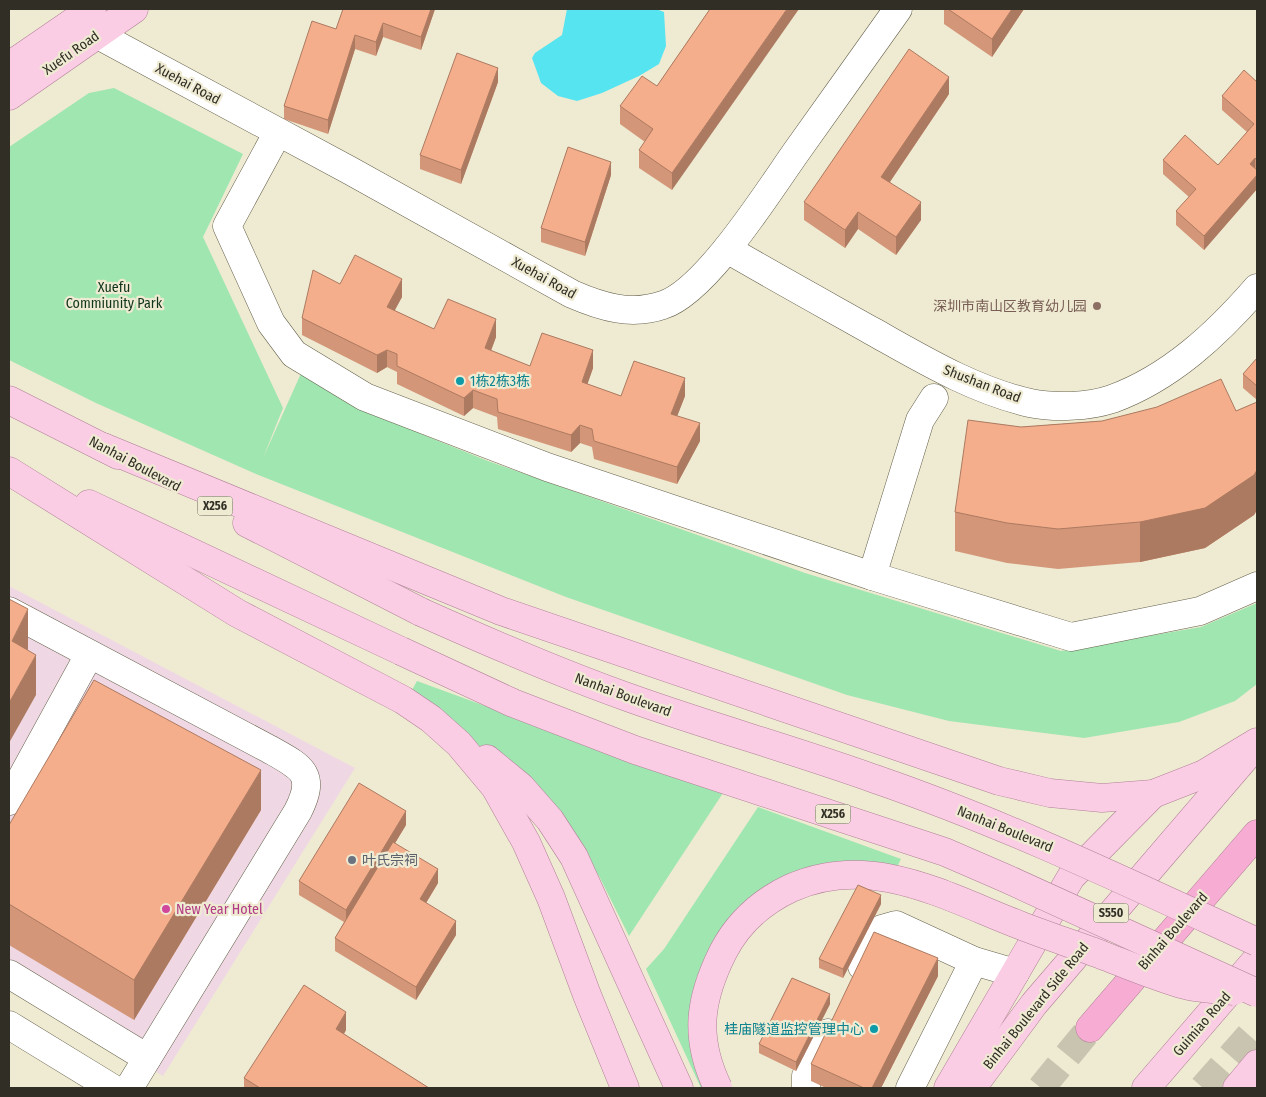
<svg xmlns="http://www.w3.org/2000/svg" width="1266" height="1097" viewBox="0 0 1266 1097" font-family="'Fira Sans Condensed','Noto Sans SC',sans-serif">
	<style>
		.commercial { fill: #efd8e4 }
		.green { fill: #a0e6b1 }
		.water { fill: #57e4f1 }
		.lines { fill: none; stroke-linecap: round; stroke-linejoin: round }
		.highway-tunnel { stroke: #c9c4af; stroke-width: 28; stroke-dasharray: 28 14; stroke-linecap: butt }
		.minor-casing { stroke: #65614c; stroke-width: 29 }
		.major-casing { stroke: #b18097; stroke-width: 29 }
		.highway-casing { stroke: #b18097; stroke-width: 29 }
		.minor { stroke: #fff; stroke-width: 28 }
		.major { stroke: #facde5; stroke-width: 28 }
		.highway { stroke: #f7acd4; stroke-width: 28 }
		.major-bridge-casing { stroke: #b18097; stroke-width: 29; stroke-linecap: butt }
		.major-bridge { stroke: #facde5; stroke-width: 28 }
		.wall { fill: #d39678 }
		.shaded-wall { fill: #ac7a61 }
		.building { fill: #f5ae8b; stroke: #ac7a61 }
		.education-dot { fill: #8d6e63; stroke: #efead2; stroke-width: 2 }
		.culture-dot { fill: #0f9aa8; stroke: #efead2; stroke-width: 2 }
		.worship-dot { fill: #6b7280; stroke: #efead2; stroke-width: 2 }
		.hotel-dot { fill: #d1479c; stroke: #efead2; stroke-width: 2 }
		.labels { text-anchor: middle; dominant-baseline: central; stroke-width: 4.5; stroke-linejoin: round; paint-order: stroke }
		.shield { fill: #efead2; stroke: #696659; stroke-width: 1 }
		.shield-label { font-size: 12px; font-weight: bold; fill: #302e25 }
		.street-label { font-size: 14px; fill: #302e25; stroke: #efead2 }
		.park-label { font-size: 14px; fill: #10341c; stroke: #efead2 }
		.education-label { font-size: 14px; fill: #785e54; stroke: #efead2; text-anchor: end }
		.culture-label { font-size: 14px; fill: #0d838f; stroke: #efead2; text-anchor: start }
		.worship-label { font-size: 14px; fill: #5b616d; stroke: #efead2; text-anchor: start }
		.hotel-label { font-size: 14px; fill: #b23c85; stroke: #efead2; text-anchor: start }
	</style>
	<rect width="100%" height="100%" fill="#efead2"/>
	<path class="commercial" d="M9,586L355,768L163,1076L9,979Z"/>
	<g class="green">
		<path d="M114,88L243,154L203,237L283,408L263,458L303,369L421,434L488,461L805,573L1061,651L1201,627L1257,603V684L1235,701L1179,722L1084,738L949,721L847,695L566,597L256,474L96,403L9,360V147L89,93Z"/>
		<path d="M417,681L723,793L629,936L599,876L554,810L407,699Z"/>
		<path d="M758,807L901,859L897,867L804,872L693,993L689,1041L704,1088H701L646,969L664,949Z"/>
	</g>
	<path class="water" d="M567,9H656L664,12L666,46L659,64L639,76L602,93L577,101L558,96L541,83L532,58L535,53L562,35Z"/>
	<g class="lines">
		<g class="highway-tunnel">
			<path d="M1041,1088L1090,1028"/>
			<path d="M1203,1088L1257,1027"/>
		</g>
		<g class="minor-casing">
			<g id="minor">
				<path d="M98,35L349,170L572,294C602,307 631,316 663,305C707,291 771,187 799,148C832,102 865,55 898,9"/>
				<path d="M278,132L227,226L271,323L294,354L365,397L547,467L872,576"/>
				<path d="M727,249C775,277 824,304 872,331C922,359 973,390 1030,403C1054,408 1088,407 1112,399C1170,378 1217,334 1257,288"/>
				<path d="M934,398L920,420L872,576L1071,637L1200,611L1257,586"/>
				<path d="M9,611L269,749C301,767 317,773 298,811L129,1088"/>
				<path d="M9,801L89,655"/>
				<path d="M862,966L882,929L896,925L974,961L1015,973"/>
				<path d="M9,974L147,1058"/>
				<path d="M9,1025L112,1088"/>
				<path d="M806,1088V1076L828,1033"/>
				<path d="M910,1088L974,961"/>
			</g>
		</g>
		<g class="major-casing">
			<g id="major">
				<path d="M9,66L92,9"/>
				<path d="M9,96L134,9"/>
				<path d="M9,400L118,455"/>
				<path d="M103,447L501,611L999,781L1050,793L1102,798L1153,794L1204,774L1257,742"/>
				<path d="M9,471L237,613L403,700L431,719L459,744L495,787L526,842L551,898L587,995L625,1088"/>
				<path d="M89,504L401,651"/>
				<path d="M247,523L421,612"/>
				<path d="M487,759L521,787L550,820L574,857L679,1088"/>
				<path d="M948,1088L1071,877L1153,794"/>
				<path d="M972,1088L1034,1004L1245,758"/>
				<path d="M1146,1088L1257,959"/>
				<path d="M1237,1088L1257,1064"/>
			</g>
		</g>
		<g class="highway-casing">
			<path id="highway" d="M1090,1028L1257,834"/>
		</g>
		<use href="#minor" class="minor"/>
		<use href="#major" class="major"/>
		<use href="#highway" class="highway"/>
		<g class="major-bridge-casing">
			<g id="major-bridge">
				<path d="M421,612C490,643 559,673 630,698C711,727 794,750 875,779C1006,824 1131,884 1257,942"/>
				<path d="M401,651L513,703L635,750L945,852L1005,878L1257,993"/>
				<path d="M718,1088C694,1038 699,1000 723,952C738,923 761,902 791,888C872,852 946,897 1022,926C1050,937 1079,946 1107,957C1130,966 1154,976 1178,983C1195,989 1216,989 1234,991"/>
			</g>
		</g>
		<use href="#major-bridge" class="major-bridge"/>
	</g>
	<g class="wall">
		<path d="M343,9H435L421,50L383,37L376,56L355,49L328,134L284,119V106L336,29Z"/>
		<path d="M710,9L672,190L639,168V150L645,142L620,124V106L657,86Z"/>
		<path d="M944,9H1024L992,57L944,24Z"/>
		<path d="M498,82L461,184L420,169V155Z"/>
		<path d="M1257,82V189L1204,250L1176,225V211L1189,197L1163,174V160L1218,165L1247,132L1222,110V96Z"/>
		<path d="M949,94L890,182L921,220L896,255L858,229L845,248L804,220V202Z"/>
		<path d="M611,175L585,256L541,242V228Z"/>
		<path d="M340,284L402,297L394,310L434,329L496,337L491,351L530,366L593,368L587,384L621,396H685L677,416L700,441L677,484L594,459L592,447L580,443L571,452L498,429L497,417L473,408L464,416L397,384V372L387,367L377,373L302,335V318Z"/>
		<path d="M1257,358V400L1243,388V374Z"/>
		<path d="M1257,402V510L1254,515L1205,548L1140,562L1058,569L1007,563L955,551V512L1021,427L1236,411Z"/>
		<path d="M261,810L134,1020L9,945V825Z"/>
		<path d="M406,825L395,843L438,883L426,903L456,935L416,1000L335,951V938L344,922L299,895V881Z"/>
		<path d="M881,904L843,978L819,968V959Z"/>
		<path d="M938,976L881,1088H826L811,1081V1064Z"/>
		<path d="M830,1004L796,1071L759,1053V1044Z"/>
		<path d="M346,1030L344,1034L429,1088H244V1078Z"/>
	</g>
	<g class="shaded-wall">
		<path d="M431,9H435L421,50V37Z"/>
		<path d="M787,9H799L672,190V173Z"/>
		<path d="M1012,9H1024L992,57V39Z"/>
		<path d="M383,23V37L376,56V42Z"/>
		<path d="M355,35V49L328,134V120Z"/>
		<path d="M498,68V82L461,184V170Z"/>
		<path d="M949,77V94L881,195V177Z"/>
		<path d="M1255,158V172L1250,164Z"/>
		<path d="M611,162V175L585,256V242Z"/>
		<path d="M1257,175V189L1204,250V236Z"/>
		<path d="M921,202V220L896,255V237Z"/>
		<path d="M858,212V229L845,248V230Z"/>
		<path d="M402,279V297L387,325V307Z"/>
		<path d="M496,319V337L485,366V348Z"/>
		<path d="M387,350V367L377,373V355Z"/>
		<path d="M593,350V368L582,400V382Z"/>
		<path d="M685,378V396L671,432V414Z"/>
		<path d="M473,390V408L464,416V398Z"/>
		<path d="M700,423V441L677,484V467Z"/>
		<path d="M580,425V443L571,452V435Z"/>
		<path d="M1257,470V510L1254,515L1205,548L1140,562V522Z"/>
		<path d="M28,609V649L12,681V641Z"/>
		<path d="M36,655V695L9,743V703Z"/>
		<path d="M261,770V810L134,1020V980Z"/>
		<path d="M406,811V825L346,924V910Z"/>
		<path d="M438,869V883L420,913V899Z"/>
		<path d="M881,895V904L843,978V969Z"/>
		<path d="M456,921V935L416,1000V987Z"/>
		<path d="M938,958V976L881,1088H872Z"/>
		<path d="M830,994V1004L796,1071V1062Z"/>
		<path d="M346,1012V1030L336,1047V1029Z"/>
	</g>
	<g class="building">
		<path d="M343,9H431L421,37L383,23L376,42L355,35L328,120L284,106L312,21L336,29Z"/>
		<path d="M710,9H787L672,173L639,150L653,129L620,106L642,76L657,86Z"/>
		<path d="M948,9H1012L992,39Z"/>
		<path d="M909,49L949,77L881,177L921,202L896,237L858,212L845,230L804,202Z"/>
		<path d="M457,53L498,68L461,170L420,155Z"/>
		<path d="M1244,70L1257,82V161L1255,158L1250,164L1257,170V175L1204,236L1176,211L1196,189L1163,160L1185,135L1218,165L1254,124L1222,96Z"/>
		<path d="M568,147L611,162L585,242L541,228Z"/>
		<path d="M355,255L402,279L387,307L434,329L448,299L496,319L485,348L530,366L542,333L593,350L582,382L621,396L634,361L685,378L671,414L700,423L677,467L594,441L592,429L580,425L571,435L498,412L497,399L473,390L464,398L397,366V354L387,350L377,355L302,318L313,270L340,284Z"/>
		<path d="M1257,358V386L1243,374Z"/>
		<path d="M1221,379L1236,411L1257,402V470L1254,475L1205,508L1140,522L1058,529L1007,523L955,512L968,420L1021,427L1102,421L1157,407Z"/>
		<path d="M9,599L28,609L12,641L36,655L9,703Z"/>
		<path d="M94,680L261,770L134,980L9,904V825Z"/>
		<path d="M359,783L406,811L346,910L299,881Z"/>
		<path d="M393,842L438,869L420,899L456,921L416,987L335,938Z"/>
		<path d="M858,885L881,895L843,969L819,959Z"/>
		<path d="M874,932L938,958L872,1088H864L811,1064Z"/>
		<path d="M792,978L830,994L796,1062L759,1044Z"/>
		<path d="M304,985L346,1012L336,1029L429,1088H260L244,1078Z"/>
	</g>
	<circle class="education-dot" cx="1097" cy="306" r="5"/>
	<g class="culture-dot">
		<circle cx="460" cy="381" r="5"/>
		<circle cx="874" cy="1029" r="5"/>
	</g>
	<circle class="worship-dot" cx="352" cy="860" r="5"/>
	<circle class="hotel-dot" cx="166" cy="909" r="5"/>
	<g class="labels">
		<g class="shield">
			<rect x="197.5" y="496.5" width="35" height="19" rx="4"/>
			<rect x="815.5" y="804.5" width="35" height="19" rx="4"/>
			<rect x="1093.5" y="903.5" width="35" height="19" rx="4"/>
		</g>
		<g class="shield-label">
			<text x="215" y="506">X256</text>
			<text x="833" y="814">X256</text>
			<text x="1111" y="913">S550</text>
		</g>
		<g class="street-label">
			<text transform="translate(71 53) rotate(-35)">Xuefu Road</text>
			<text transform="translate(188 84) rotate(28)">Xuehai Road</text>
			<text transform="translate(544 278) rotate(29)">Xuehai Road</text>
			<text transform="translate(982 384) rotate(21)">Shushan Road</text>
			<text transform="translate(135 464) rotate(28)">Nanhai Boulevard</text>
			<text transform="translate(623 695) rotate(20)">Nanhai Boulevard</text>
			<text transform="translate(1005 829) rotate(22)">Nanhai Boulevard</text>
			<text transform="translate(1173 931) rotate(-49)">Binhai Boulevard</text>
			<text transform="translate(1036 1006) rotate(-51)">Binhai Boulevard Side Road</text>
			<text transform="translate(1202 1024) rotate(-49)">Guimiao Road</text>
		</g>
		<g class="park-label">
			<text x="114" y="287">Xuefu<tspan x="114" dy="16">Commiunity Park</tspan></text>
		</g>
		<g class="education-label">
			<text x="1087" y="306">深圳市南山区教育幼儿园</text>
		</g>
		<g class="culture-label">
			<text x="470" y="381">1栋2栋3栋</text>
			<text x="864" y="1029" text-anchor="end">桂庙隧道监控管理中心</text>
		</g>
		<g class="worship-label">
			<text x="362" y="860">叶氏宗祠</text>
		</g>
		<g class="hotel-label">
			<text x="176" y="909">New Year Hotel</text>
		</g>
	</g>
	<rect width="1266" height="1097" fill="none" stroke="#302e25" stroke-width="20"/>
</svg>
